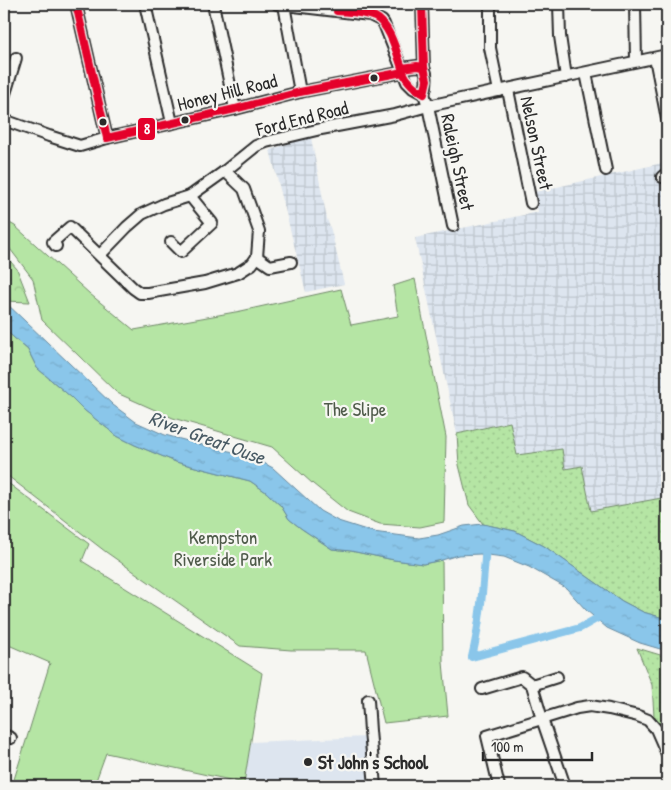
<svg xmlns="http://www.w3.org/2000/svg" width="671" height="790" viewBox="0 0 671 790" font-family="'Patrick Hand',sans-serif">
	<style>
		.built { fill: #dde5ef }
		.industrial { fill: url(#industrial-grid) }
		.grass { fill: url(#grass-dots); stroke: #708868 }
		.forest { fill: url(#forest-crowns); stroke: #708868 }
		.green { fill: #b5e5a4; stroke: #708868 }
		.water { fill: url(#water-ripples); stroke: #64889e }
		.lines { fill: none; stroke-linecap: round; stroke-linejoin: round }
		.canal { stroke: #8ac6ea; stroke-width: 8 }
		.minor-casing { stroke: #2b2b2b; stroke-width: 14 }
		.minor { stroke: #f6f6f2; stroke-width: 10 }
		.bus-1-casing { stroke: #f6f6f2; stroke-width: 11 }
		.bus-1 { stroke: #e4002b; stroke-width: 8 }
		.bus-dot { fill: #2b2b2b; stroke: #f6f6f2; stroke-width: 2 }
		.labels { text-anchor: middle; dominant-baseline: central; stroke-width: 4.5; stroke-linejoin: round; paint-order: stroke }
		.street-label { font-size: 19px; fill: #2b2b2b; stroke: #f6f6f2 }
		.park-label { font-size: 19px; fill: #4e5a49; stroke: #f6f6f2 }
		.poi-label { font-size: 19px; font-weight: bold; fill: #2b2b2b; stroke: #f6f6f2; text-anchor: start }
		.water-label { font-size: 20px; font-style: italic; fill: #485a64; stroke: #f6f6f2 }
		.line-badge { stroke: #f6f6f2; stroke-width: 2 }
		.badge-label { font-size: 14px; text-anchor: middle; font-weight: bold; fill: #fff }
	</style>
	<defs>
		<pattern id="industrial-grid" width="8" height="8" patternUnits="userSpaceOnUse" patternTransform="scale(1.25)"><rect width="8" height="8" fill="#dde5ef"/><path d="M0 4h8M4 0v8" fill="none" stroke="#bec5cd"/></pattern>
		<pattern id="grass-dots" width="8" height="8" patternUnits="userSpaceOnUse" patternTransform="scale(1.25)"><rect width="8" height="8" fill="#b5e5a4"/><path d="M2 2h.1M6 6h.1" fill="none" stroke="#9cc58d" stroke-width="1.8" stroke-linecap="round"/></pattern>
		<pattern id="forest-crowns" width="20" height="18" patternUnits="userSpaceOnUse" patternTransform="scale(1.25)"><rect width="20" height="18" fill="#b5e5a4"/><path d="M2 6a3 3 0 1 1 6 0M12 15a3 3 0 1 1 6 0" fill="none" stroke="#9cc58d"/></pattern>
		<pattern id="water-ripples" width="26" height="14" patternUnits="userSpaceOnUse" patternTransform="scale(1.25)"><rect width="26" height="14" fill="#8ac6ea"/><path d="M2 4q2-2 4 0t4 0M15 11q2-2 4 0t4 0" fill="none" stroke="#77aac9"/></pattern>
	</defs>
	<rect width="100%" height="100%" fill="#f6f6f2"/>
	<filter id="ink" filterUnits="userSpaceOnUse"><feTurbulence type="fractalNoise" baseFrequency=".02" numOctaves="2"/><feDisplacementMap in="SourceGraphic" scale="10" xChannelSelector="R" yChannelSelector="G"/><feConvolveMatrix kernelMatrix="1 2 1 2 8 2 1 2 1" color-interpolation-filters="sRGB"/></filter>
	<g filter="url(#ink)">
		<path class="built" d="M367,737L370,786H245L244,783L251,742Z"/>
		<g class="industrial">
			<path d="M311,138L327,219L331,230L344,284L306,292L270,150L302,139Z"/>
			<path d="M667,162V164L664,167H667V497L591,511L582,466L565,469L516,455L509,422L457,434L415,238L538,212L535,192Z"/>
		</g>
		<g class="grass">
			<path d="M510,422L517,455L562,449L565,469L582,466L591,511L667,497V619L643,612L622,601L544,546L515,531L483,524L469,505L459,465L457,434Z"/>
			<path d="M637,648L667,657V741L654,716L652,685Z"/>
		</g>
		<path class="forest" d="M4,254L17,269L30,302L4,301Z"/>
		<g class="green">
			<path d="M4,220L15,226L90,294L134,330L241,311L341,289L351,325L398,316L393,286L415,279L446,437L444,522L420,527L380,524L348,512L313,484L272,447L173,418L117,393L42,320L33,279L4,241Z"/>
			<path d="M4,329L28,350L37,368L71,397L84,410L117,436L135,445L176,462L250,481L266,492L281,506L289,519L302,529L332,549L351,551L394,560L423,564L442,560L443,662L448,716L384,723L366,650H291L240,646L106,552L4,473Z"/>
			<path d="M4,480L89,544L82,561L262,673L244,783L106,753L94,786H12L50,663L4,643Z"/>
		</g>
		<path class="water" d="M4,301L113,405L136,422L165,435L214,448L249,455L273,468L320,511L338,521L373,532L419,538L438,535L464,526L483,524L515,531L544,546L622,601L643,612L667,619V651L640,643L607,628L586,610L566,588L529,567L504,557L480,554L458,555L442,560L423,564L394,560L351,551L332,549L302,529L289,519L281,506L266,492L250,481L176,462L135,445L117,436L84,410L71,397L37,368L28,350L4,329Z"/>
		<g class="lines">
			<path class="canal" d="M486,545C483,583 481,620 472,657L580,628L603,615"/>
			<g class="minor-casing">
				<g id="minor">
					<path d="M76,4L107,138"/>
					<path d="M145,4L172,123"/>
					<path d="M213,4L235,109"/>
					<path d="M277,4L370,15L382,21L384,24L407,82L413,88L424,94"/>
					<path d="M422,4L424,67C428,76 427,85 424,94"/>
					<path d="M490,4V48L499,91"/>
					<path d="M559,4L560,36L566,77"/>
					<path d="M635,4L636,61"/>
					<path d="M284,5L300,92"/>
					<path d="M655,58L667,119"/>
					<path d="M402,68L417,66L424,67"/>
					<path d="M586,73L606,170"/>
					<path d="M508,90L531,203"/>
					<path d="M424,94L428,106L667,55"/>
					<path d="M4,97L16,58"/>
					<path d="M4,120L49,136L80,146L107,138L235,109L300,92L403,72"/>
					<path d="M662,177L667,173"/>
					<path d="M171,242L181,252L212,223L190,196"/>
					<path d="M56,246L53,242L70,227L133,288L140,293H148L205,283L238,273L252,264L257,257L259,231L244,189L225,171"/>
					<path d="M100,255L127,227L142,214L164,204L190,196L225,171L256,146L266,142L321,129L395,115L428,106L453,226"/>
					<path d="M257,257L270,266L291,262"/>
					<path d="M532,685L557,677"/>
					<path d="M482,689L522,677L532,685L542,719L565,786"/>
					<path d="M368,700L370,731L375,786"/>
					<path d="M4,735L11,738"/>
					<path d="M499,786L487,736L577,708L590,706L609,709L638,716L648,720L656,729L667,754"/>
				</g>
			</g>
			<use href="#minor" class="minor"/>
			<g class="bus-1-casing">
				<g id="bus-1">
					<path d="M76,4L107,138L235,109L300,92L403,72C407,82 415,88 424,94L427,80L424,67L422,4"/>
					<path d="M338,4L337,11C350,12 364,12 375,17C390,24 397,54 402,68L417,66L424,67"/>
				</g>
			</g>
			<use href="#bus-1" class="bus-1"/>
		</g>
	</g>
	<g class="bus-dot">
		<circle cx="374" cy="78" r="4.5"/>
		<circle cx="185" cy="120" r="4.5"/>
		<circle cx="103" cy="122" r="4.5"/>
		<circle cx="308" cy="762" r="5"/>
	</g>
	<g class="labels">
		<g class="street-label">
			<text transform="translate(227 92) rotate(-14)">Honey Hill Road</text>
			<text transform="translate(302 118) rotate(-14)">Ford End Road</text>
			<text transform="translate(537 143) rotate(78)">Nelson Street</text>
			<text transform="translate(458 162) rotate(78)">Raleigh Street</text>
		</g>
		<g class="park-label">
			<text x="355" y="409">The Slipe</text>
			<text x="223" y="537">Kempston<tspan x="223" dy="22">Riverside Park</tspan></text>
		</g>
		<g class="poi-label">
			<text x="318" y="762">St John's School</text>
		</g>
		<g class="water-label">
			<text transform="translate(207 437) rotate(20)">River Great Ouse</text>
		</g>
	</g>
	<rect class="line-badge" x="137" y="117" width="19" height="24" rx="5" fill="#e4002b"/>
	<g class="badge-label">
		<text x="147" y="134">8</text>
	</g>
	<rect width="671" height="790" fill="none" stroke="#f6f6f2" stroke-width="20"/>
	<rect x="10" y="10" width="651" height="770" fill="none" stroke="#2b2b2b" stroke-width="2" filter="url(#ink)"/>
	<path d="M483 752v8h109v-8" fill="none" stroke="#2b2b2b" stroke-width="2.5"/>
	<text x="491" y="752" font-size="15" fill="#2b2b2b" stroke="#f6f6f2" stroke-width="4" paint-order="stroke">100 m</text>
</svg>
